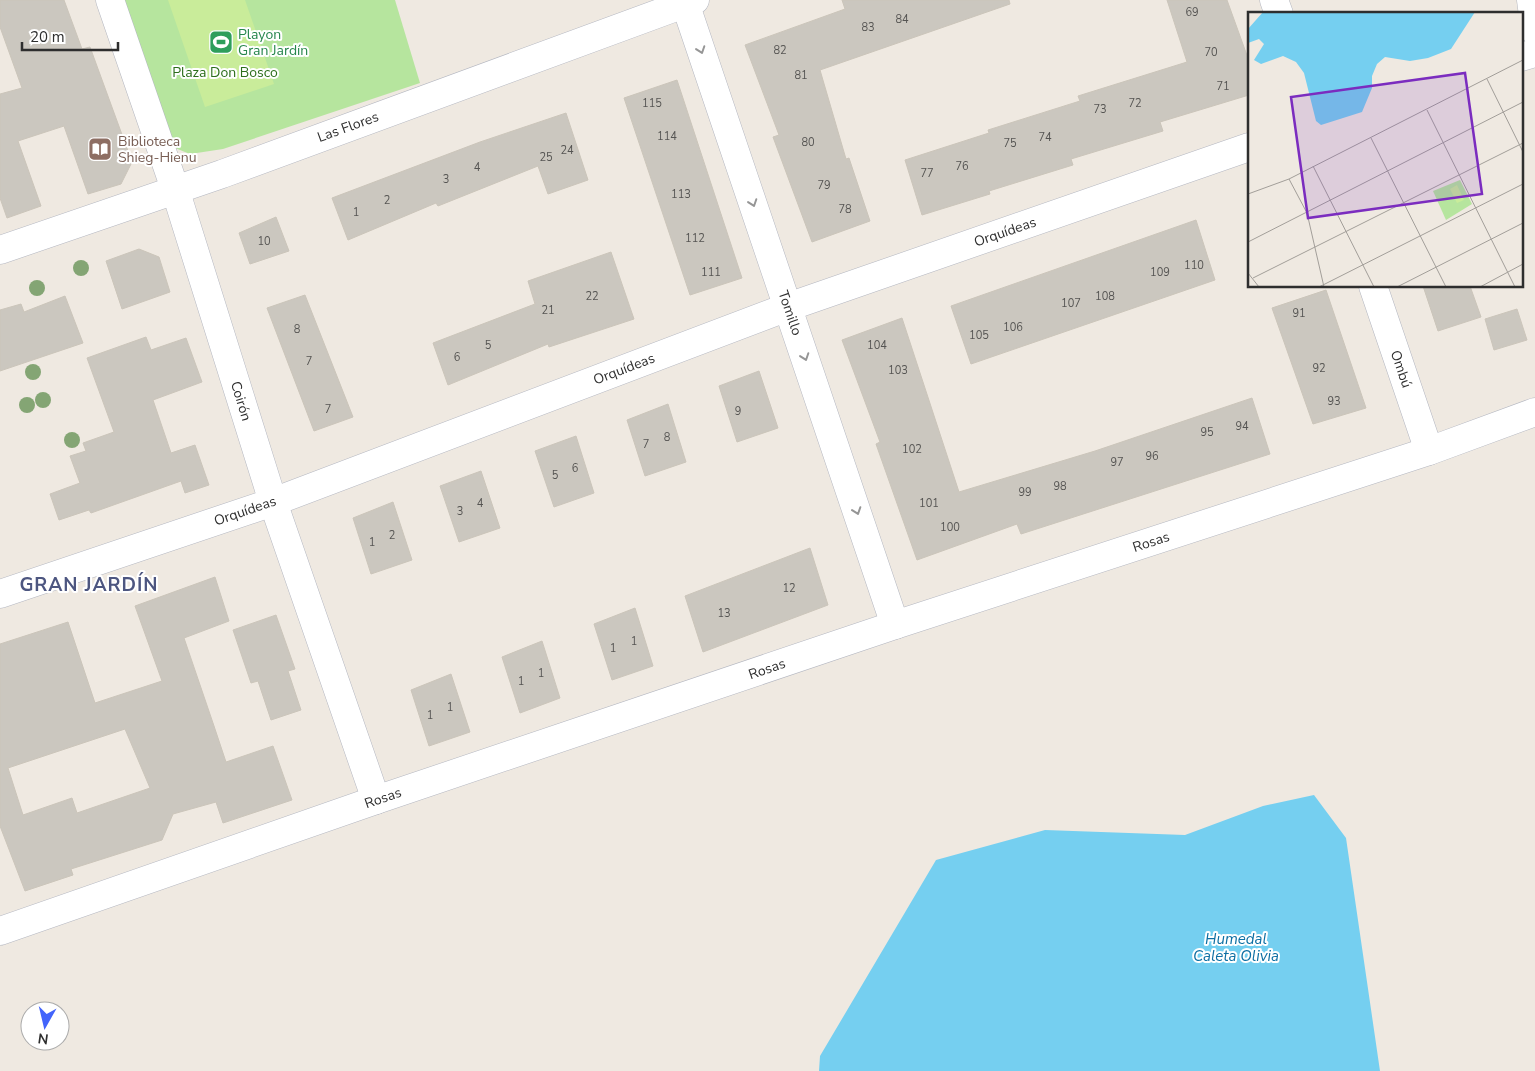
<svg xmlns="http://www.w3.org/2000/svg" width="1535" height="1071" viewBox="0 0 1535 1071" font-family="'Nunito Sans',sans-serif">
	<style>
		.green { fill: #b6e59e }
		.pitch { fill: #c9ec9a }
		.water { fill: #75cff0 }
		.building { fill: #cbc7bf; stroke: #cbc5ba; fill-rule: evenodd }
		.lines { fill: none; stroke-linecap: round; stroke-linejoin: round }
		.street-casing { stroke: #b4b7c1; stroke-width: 29 }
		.secondary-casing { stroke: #b4b7c1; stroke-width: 29 }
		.street { stroke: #fff; stroke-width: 28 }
		.secondary { stroke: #fff; stroke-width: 28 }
		.tree { fill: #84a574 }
		.oneway { stroke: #969696 }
		.labels { text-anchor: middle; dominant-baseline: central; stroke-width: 4; stroke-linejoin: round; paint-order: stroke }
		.number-label { font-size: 11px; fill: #555452 }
		.leisure-label { font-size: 14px; fill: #27864d; stroke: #fff; text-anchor: start }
		.park-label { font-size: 14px; fill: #2c6e1b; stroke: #fff }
		.street-label { font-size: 14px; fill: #2e2e2e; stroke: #fff }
		.education-label { font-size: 14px; fill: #785e54; stroke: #fff; text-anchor: start }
		.water-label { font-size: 15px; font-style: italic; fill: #0d6fa3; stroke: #fff }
		.district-label { font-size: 19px; font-weight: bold; letter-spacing: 1px; fill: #4d5680; stroke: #fff }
		.inset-road { fill: none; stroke: #a29e99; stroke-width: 1 }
		.view { fill: #7b2cbf; fill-opacity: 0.15; stroke: #7b2cbf; stroke-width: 2.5 }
		.inset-edge { fill: none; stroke: #2e2e2e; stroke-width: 2.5 }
	</style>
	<rect width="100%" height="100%" fill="#efe9e1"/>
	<path class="green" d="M122,0H395L420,83L223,149L190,154L175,148Z"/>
	<path class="pitch" d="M168,0H245L274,84L205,107Z"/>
	<path class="water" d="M1314,795L1346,838L1380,1071H819L820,1056L936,860L1045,830L1185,835L1263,806Z"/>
	<g class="building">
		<path d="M0,0H64L82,49L90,47L132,162L121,184L88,194L64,126L18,141L41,206L7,218L0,198V94L22,88L0,27Z"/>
		<path d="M842,0H1009L1010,4L820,70L846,159L849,158L870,221L812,242L773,137L779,135L745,45L845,9Z"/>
		<path d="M1167,0H1227L1249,61V95L1160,122L1163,131L1071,159L1073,165L989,191L990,194L922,215L905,160L989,133L988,130L1080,101L1078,96L1187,62Z"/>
		<path d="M677,80L742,278L690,295L624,98Z"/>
		<path d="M566,113L588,180L548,194L538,166L438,206L436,203L348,240L332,198L480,142Z"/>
		<path d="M276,217L289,251L250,264L239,233Z"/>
		<path d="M1196,220L1215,280L971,364L951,306Z"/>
		<path d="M139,249L159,257L170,292L122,309L106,261Z"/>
		<path d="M611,252L634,319L549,347L548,344L448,385L433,343L535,304L528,281Z"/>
		<path d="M1423,286H1470L1481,317L1438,331Z"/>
		<path d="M1326,290L1366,408L1313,424L1272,308Z"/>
		<path d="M305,295L353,417L314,431L267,308Z"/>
		<path d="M65,296L83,343L0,371V310L21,304L24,312Z"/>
		<path d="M1517,309L1527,340L1494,350L1485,319Z"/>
		<path d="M902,318L959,492L1095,451L1252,398L1270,454L1021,534L1017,524L917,560L876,444L880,442L842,340Z"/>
		<path d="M146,337L151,350L186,338L202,382L153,400L171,453L195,445L209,485L185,493L181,481L91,513L89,510L59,520L50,494L80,483L70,456L86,451L83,443L114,432L87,358Z"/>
		<path d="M759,371L778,428L737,442L719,386Z"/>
		<path d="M668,404L686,462L645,476L627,420Z"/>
		<path d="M576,436L594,493L554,507L535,451Z"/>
		<path d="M481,471L500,528L459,542L440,486Z"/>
		<path d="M393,502L412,560L371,574L353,518Z"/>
		<path d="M810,548L828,605L703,652L685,596Z"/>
		<path d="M215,577L229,621L184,638L214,726L226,762L273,746L292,800L223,823L216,802L173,814L162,840L71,869L73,875L25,891L0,826V644L68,622L95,703L162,681L135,606ZM125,729L150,788L77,813L72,798L23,815L8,768Z"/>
		<path d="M635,608L653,666L612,680L594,624Z"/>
		<path d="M276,615L295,669L288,671L301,710L271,720L258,681L251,683L233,630Z"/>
		<path d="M542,641L560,698L520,713L502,657Z"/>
		<path d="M451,674L470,732L429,746L411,690Z"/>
	</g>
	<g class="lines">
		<g class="street-casing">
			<g id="street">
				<path d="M110,0L175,189L273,502L376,800"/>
				<path d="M684,0L895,625"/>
				<path d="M1531,0L1535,31"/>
				<path d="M1521,57L1535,53"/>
				<path d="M0,594L273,502L788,307L1249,147"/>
				<path d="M0,931L376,800L895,625L1429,451"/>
			</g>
		</g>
		<g class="secondary-casing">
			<g id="secondary">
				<path d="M1274,0L1279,14"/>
				<path d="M0,250L222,174L695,0"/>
				<path d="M1373,286L1429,451L1535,412"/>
			</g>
		</g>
		<use href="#street" class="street"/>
		<use href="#secondary" class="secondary"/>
	</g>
	<g class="tree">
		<circle cx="81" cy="268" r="8"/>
		<circle cx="37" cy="288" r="8"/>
		<circle cx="33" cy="372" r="8"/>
		<circle cx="43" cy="400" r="8"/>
		<circle cx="27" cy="405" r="8"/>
		<circle cx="72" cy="440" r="8"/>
	</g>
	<defs><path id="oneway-chevron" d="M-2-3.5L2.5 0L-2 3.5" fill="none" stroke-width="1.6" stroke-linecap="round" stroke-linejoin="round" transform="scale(1.25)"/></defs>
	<g class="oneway">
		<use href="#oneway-chevron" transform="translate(701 50) rotate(71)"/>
		<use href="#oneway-chevron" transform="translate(753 203) rotate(71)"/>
		<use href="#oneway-chevron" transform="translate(805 357) rotate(71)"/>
		<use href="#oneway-chevron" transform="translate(857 511) rotate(71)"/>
	</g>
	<defs>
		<g id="stadium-square" transform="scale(1.25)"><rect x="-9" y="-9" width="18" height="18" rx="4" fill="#2e9e5b" stroke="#fff"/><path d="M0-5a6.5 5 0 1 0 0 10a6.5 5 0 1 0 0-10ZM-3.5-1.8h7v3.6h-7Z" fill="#fff"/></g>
		<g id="library-square" transform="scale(1.25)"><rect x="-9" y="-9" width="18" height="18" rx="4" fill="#8d6e63" stroke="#fff"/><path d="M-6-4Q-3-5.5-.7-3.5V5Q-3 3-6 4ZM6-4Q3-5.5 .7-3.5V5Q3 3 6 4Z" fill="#fff"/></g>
	</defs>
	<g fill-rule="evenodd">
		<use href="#stadium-square" x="221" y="42"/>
		<use href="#library-square" x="100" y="149"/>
	</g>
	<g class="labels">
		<g class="number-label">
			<text x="1192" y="12">69</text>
			<text x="902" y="19">84</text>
			<text x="868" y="27">83</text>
			<text x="780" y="50">82</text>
			<text x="1211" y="52">70</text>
			<text x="801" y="75">81</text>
			<text x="1223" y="86">71</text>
			<text x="652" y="103">115</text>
			<text x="1135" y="103">72</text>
			<text x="1100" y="109">73</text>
			<text x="667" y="136">114</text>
			<text x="1045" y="137">74</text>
			<text x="808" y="142">80</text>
			<text x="1010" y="143">75</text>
			<text x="567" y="150">24</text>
			<text x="546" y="157">25</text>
			<text x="962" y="166">76</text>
			<text x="477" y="167">4</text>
			<text x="927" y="173">77</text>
			<text x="446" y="179">3</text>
			<text x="824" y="185">79</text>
			<text x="681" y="194">113</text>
			<text x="387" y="200">2</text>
			<text x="845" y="209">78</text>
			<text x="356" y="212">1</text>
			<text x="695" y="238">112</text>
			<text x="264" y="241">10</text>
			<text x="1194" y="265">110</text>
			<text x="711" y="272">111</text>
			<text x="1160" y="272">109</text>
			<text x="592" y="296">22</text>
			<text x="1105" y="296">108</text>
			<text x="1071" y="303">107</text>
			<text x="548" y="310">21</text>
			<text x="1299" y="313">91</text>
			<text x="1013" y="327">106</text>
			<text x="297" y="329">8</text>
			<text x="979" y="335">105</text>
			<text x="488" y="345">5</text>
			<text x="877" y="345">104</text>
			<text x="457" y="357">6</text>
			<text x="309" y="361">7</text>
			<text x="1319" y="368">92</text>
			<text x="898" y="370">103</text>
			<text x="1334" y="401">93</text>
			<text x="328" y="409">7</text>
			<text x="738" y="411">9</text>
			<text x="1242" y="426">94</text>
			<text x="1207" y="432">95</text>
			<text x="667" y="437">8</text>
			<text x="646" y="444">7</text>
			<text x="912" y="449">102</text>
			<text x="1152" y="456">96</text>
			<text x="1117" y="462">97</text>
			<text x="575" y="468">6</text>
			<text x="555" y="475">5</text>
			<text x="1060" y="486">98</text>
			<text x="1025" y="492">99</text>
			<text x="480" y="503">4</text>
			<text x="929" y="503">101</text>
			<text x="460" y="511">3</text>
			<text x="950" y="527">100</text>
			<text x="392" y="535">2</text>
			<text x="372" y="542">1</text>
			<text x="789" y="588">12</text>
			<text x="724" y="613">13</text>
			<text x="634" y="641">1</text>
			<text x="613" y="648">1</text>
			<text x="541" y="673">1</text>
			<text x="521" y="681">1</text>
			<text x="450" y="707">1</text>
			<text x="430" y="715">1</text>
		</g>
		<g class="leisure-label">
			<text x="238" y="34">Playon<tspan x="238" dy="16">Gran Jardín</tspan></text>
		</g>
		<g class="park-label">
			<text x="225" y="72">Plaza Don Bosco</text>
		</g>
		<g class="street-label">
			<text transform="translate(348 127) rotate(-20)">Las Flores</text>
			<text transform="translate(1005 232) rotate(-19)">Orquídeas</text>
			<text transform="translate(790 313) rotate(71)">Tomillo</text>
			<text transform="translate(624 369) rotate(-21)">Orquídeas</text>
			<text transform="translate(1401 369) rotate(71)">Ombú</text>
			<text transform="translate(241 401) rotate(73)">Coirón</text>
			<text transform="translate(245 511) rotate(-19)">Orquídeas</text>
			<text transform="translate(1151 542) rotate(-18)">Rosas</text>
			<text transform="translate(767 669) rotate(-19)">Rosas</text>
			<text transform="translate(383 798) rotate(-19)">Rosas</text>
		</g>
		<g class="education-label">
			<text x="118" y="141">Biblioteca<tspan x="118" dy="16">Shieg-Hienu</tspan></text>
		</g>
		<g class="water-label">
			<text x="1236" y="939">Humedal<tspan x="1236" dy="17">Caleta Olivia</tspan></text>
		</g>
		<g class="district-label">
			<text x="89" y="585">GRAN JARDÍN</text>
		</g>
	</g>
	<g transform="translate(1248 12)">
		<rect width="275" height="275" fill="#efe9e1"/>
		<path d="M212,168L224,192L198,208L185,179Z" fill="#b6e59e"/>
		<path d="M209,173L216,188L209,191L202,177Z" fill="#c9ec9a"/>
		<path d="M15,0H227L203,37L180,46L162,49L137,45L129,52L124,64V76L114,100L73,113L68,109L56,61L48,50L35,44L13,52L6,48L16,32L11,27L0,31V17Z" fill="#75cff0"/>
		<path class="inset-road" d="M239,67L275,140M179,98L267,275M123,126L198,275M65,154L126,275M41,167L59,201L76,275M0,182L41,167L275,48M0,230L275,90M0,261L11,275M5,266L275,131M71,275L275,172M149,275L275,211M232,275L275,252"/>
		<path class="view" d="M217,61L234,182L60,206L43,85Z"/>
		<rect width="275" height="275" class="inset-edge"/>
	</g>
	<g transform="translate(45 1026) rotate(188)"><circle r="24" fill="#ffffff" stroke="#ababab"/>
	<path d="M0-4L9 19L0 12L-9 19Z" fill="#4264fb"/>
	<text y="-8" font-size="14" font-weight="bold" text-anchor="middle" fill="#2e2e2e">N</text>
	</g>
	<path d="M22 42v8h96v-8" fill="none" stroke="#2e2e2e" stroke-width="2.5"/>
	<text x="30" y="42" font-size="15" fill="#2e2e2e" stroke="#ffffff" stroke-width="4" paint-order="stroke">20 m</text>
</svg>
